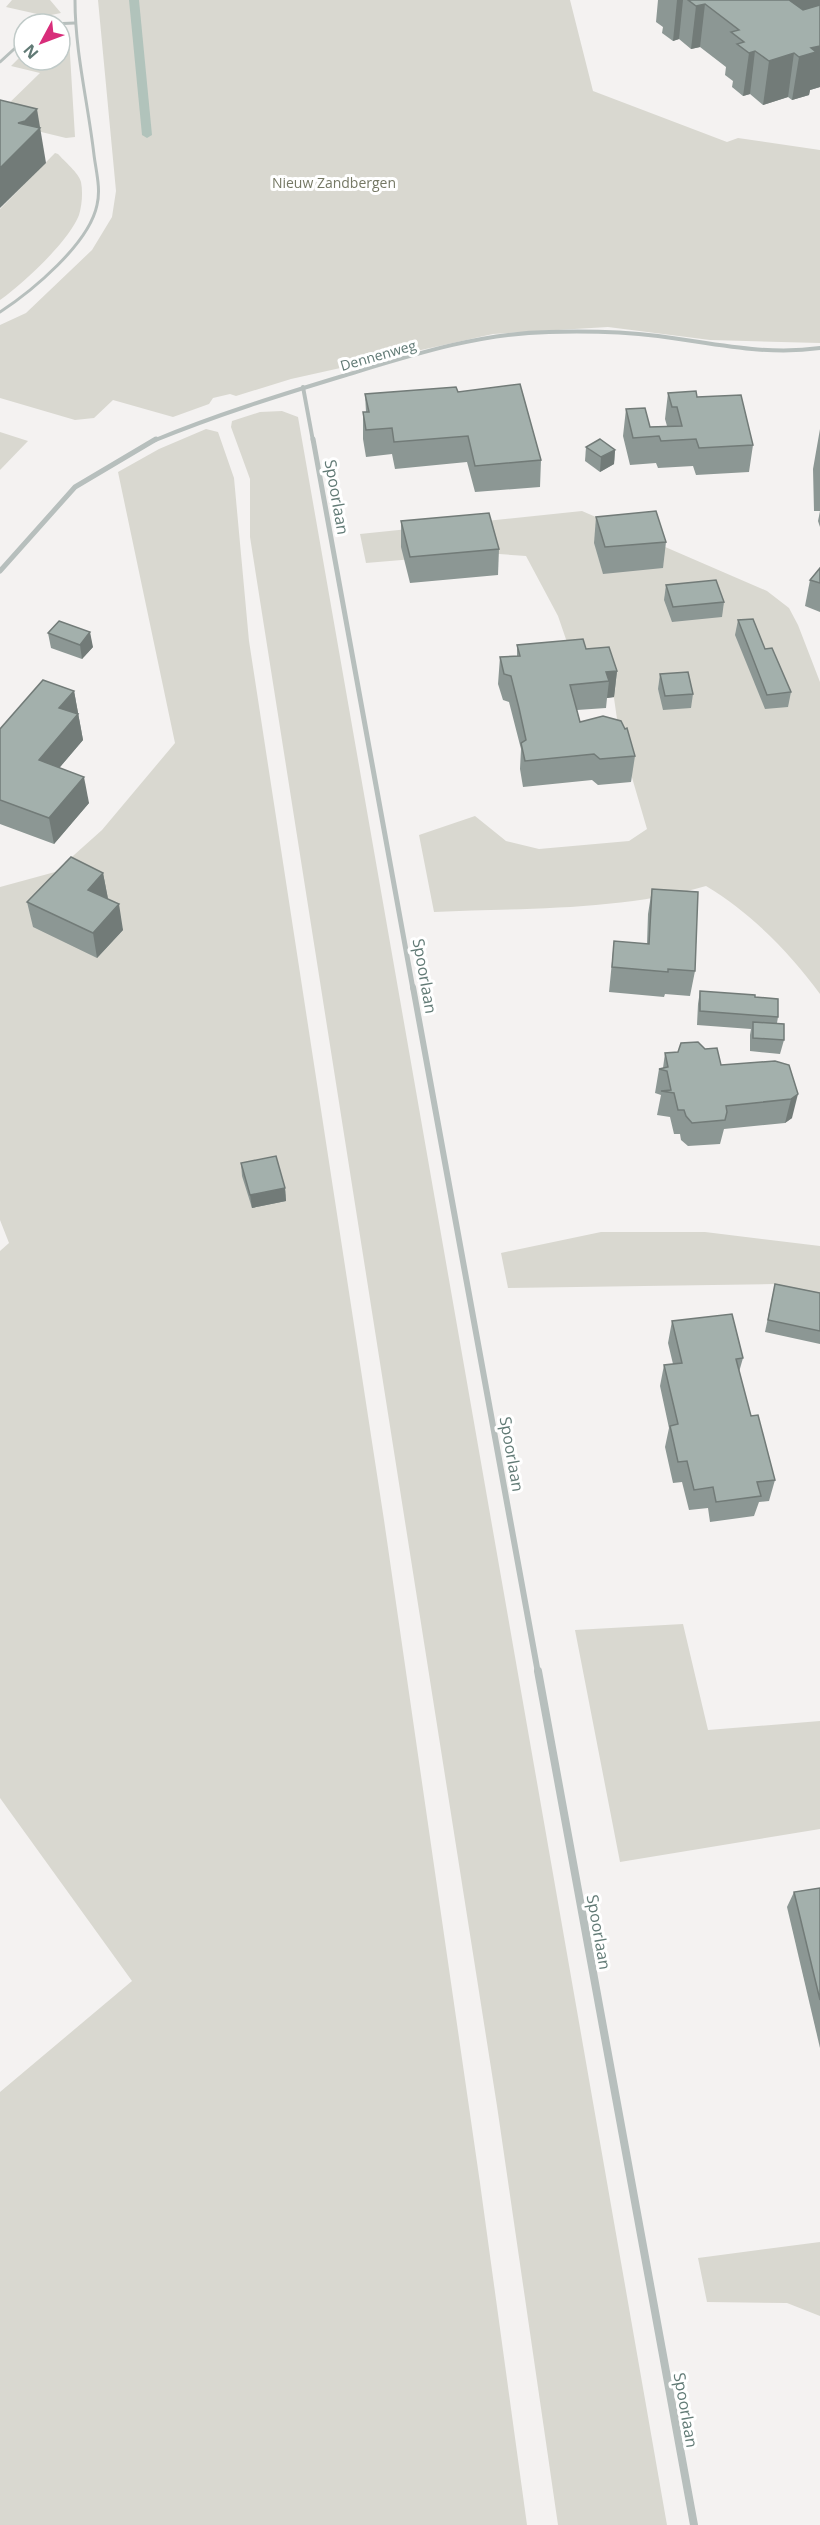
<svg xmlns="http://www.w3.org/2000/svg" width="820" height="2525" viewBox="0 0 820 2525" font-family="'Open Sans',sans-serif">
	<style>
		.green { fill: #d9d8d0 }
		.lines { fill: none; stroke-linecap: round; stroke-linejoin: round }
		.stream { fill: #b1c3bb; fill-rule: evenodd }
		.lane { stroke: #b7bfbd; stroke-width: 3 }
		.street-far3 { stroke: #b7bfbd; stroke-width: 4 }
		.street-far2 { stroke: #b7bfbd; stroke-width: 5 }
		.street-far1 { stroke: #b7bfbd; stroke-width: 6 }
		.street { stroke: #b7bfbd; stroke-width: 8 }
		.wall { fill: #8c9794 }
		.shaded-wall { fill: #727b78 }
		.building { fill: #a3b0ac; stroke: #727b78; stroke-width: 1.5 }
		.labels { text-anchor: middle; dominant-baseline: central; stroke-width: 6; stroke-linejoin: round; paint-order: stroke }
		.far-park-label { font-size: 14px; fill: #757864; stroke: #fff }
		.far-street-label { font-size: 14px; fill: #617a75; stroke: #fff }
		.street-label { font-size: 16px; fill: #617a75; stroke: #fff }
	</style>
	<rect width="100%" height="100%" fill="#f4f2f1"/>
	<g class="green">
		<path d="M12,0H50L61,13L46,16L6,7Z"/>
		<path d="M98,0H570L593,91L727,142L738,138L820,150V343L710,340L608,327L493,334L291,379L236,396L230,394L213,398L209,404L173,417L113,400L94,418L75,420L0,398V325L26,313L92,250L112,217L116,191Z"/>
		<path d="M60,34L69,38L75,137L66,138L0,122V112L40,73L11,66L24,53V60H60Z"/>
		<path d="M55,153L58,154C64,161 79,173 81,182C83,192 82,205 79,215C69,241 23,284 0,300V209Z"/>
		<path d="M282,411L298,417L667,2525H558L497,2106L250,537V479L231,427L232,421L260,412Z"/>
		<path d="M206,429L218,432L234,478L249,641L384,1520L480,2183L527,2525H0V2092L132,1981L0,1798V1251L9,1243L0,1220V887L55,872L102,830L175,743L118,472L159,449Z"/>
		<path d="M0,432L28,441L0,470Z"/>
		<path d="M582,511L767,591L789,608L798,625L820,682V994C789,952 751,913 706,886C619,911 524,908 434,912L419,835L475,816L506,841L539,849L629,841L647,829L619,733L614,698L570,651L558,616L526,556L485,553L366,563L360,534Z"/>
		<path d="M601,1232H705L820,1246V1305L773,1284L508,1288L501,1253Z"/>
		<path d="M683,1624L708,1730L820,1721V1829L620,1862L575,1630Z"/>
		<path d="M820,2242V2316L787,2303L707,2302L698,2258Z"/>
	</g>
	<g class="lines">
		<path class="stream" d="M129,0H139L152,135L147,138L142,135Z"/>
		<g class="lane">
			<path d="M51,24L75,23"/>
			<path d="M0,62L24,40"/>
			<path d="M0,312C32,291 89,244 97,205C101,189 96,171 94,155C88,103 75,52 75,0"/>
		</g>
		<g class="street-far3">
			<path d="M303,387L313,441"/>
			<path d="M153,441C216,415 280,395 346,375C412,355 480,333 549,332C583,331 624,332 658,336C713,343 765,356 820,348"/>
		</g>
		<g class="street-far2">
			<path d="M313,439L413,989"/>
			<path d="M0,571L75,487L156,439"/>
		</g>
		<path class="street-far1" d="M413,987L538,1673"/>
		<path class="street" d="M538,1671L694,2525"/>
	</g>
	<g class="wall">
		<path d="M658,0H820V87L810,90L809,95L792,100L788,97L763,105L750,94L743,96L732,87L733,81L725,75L726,67L700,47L691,49L679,39L673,41L662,33L663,27L656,22Z"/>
		<path d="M458,392L541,460L540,487L475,492L467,462L395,469L392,454L366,457L363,439V412H366L365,394Z"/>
		<path d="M668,393L697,397L753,445L749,472L696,475L693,466L658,468L656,463L630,465L623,436L626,409L650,427L667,426L665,419Z"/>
		<path d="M820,429V527L818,521L820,511H814L813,469Z"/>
		<path d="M586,447L615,450L614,464L600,472L585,461Z"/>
		<path d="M596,517L666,542L663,568L603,574L594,543Z"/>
		<path d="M401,521L499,549L498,575L410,583L401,547Z"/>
		<path d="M820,568V612L805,606L810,580Z"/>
		<path d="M666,585L724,602L722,617L672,622L664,600Z"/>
		<path d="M738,620L765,649L791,692L788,707L765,709L735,635Z"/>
		<path d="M48,633L93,647L82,659L51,648Z"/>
		<path d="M517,645L586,649L617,671L614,697L607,698L606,708L577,710L580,722L635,756L631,782L598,785L592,780L523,787L520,769L521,749L509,702L503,700L498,684L500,657L517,656Z"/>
		<path d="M660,674L693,694L691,708L663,710L658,689Z"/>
		<path d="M74,691L83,740L59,768L89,803L54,844L0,824V729Z"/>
		<path d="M103,873L108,899L123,930L97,958L33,927L27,902Z"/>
		<path d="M652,889L695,971L690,996L665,994L664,997L609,992L614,941L647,944L648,914Z"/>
		<path d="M700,991L755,997L778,1017L777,1023L784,1040L780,1054L750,1051V1035L751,1029L697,1025L698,1004Z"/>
		<path d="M665,1053L721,1065H789L792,1118L785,1123L724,1129L720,1144L688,1146L681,1140L680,1134H674L670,1117L657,1115L661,1095L655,1093L659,1069L663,1068Z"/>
		<path d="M241,1163L285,1188L286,1201L252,1208L242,1176Z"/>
		<path d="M775,1284L820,1293V1344L765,1332Z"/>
		<path d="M672,1321L743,1358L739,1372L751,1416L775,1480L769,1501L759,1502L754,1516L710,1522L708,1508L689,1510L682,1482L673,1483L665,1447L669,1428L660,1386L664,1365L673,1364L668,1343Z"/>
		<path d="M820,1888V2048L787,1907L794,1892Z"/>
	</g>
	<g class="shaded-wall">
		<path d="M677,0H683L679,39L673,41Z"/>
		<path d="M766,0H820V10L763,28Z"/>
		<path d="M705,4L700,47L691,49L696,6Z"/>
		<path d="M820,46V87L810,90L809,95L792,100L799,57L811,48Z"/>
		<path d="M755,51L750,94L743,96L749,53Z"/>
		<path d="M794,53L788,97L763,105L769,61Z"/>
		<path d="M37,109L46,163L0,208V168L18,123Z"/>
		<path d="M615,450L614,464L600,472L601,457Z"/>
		<path d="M90,632L93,647L82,659L80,645Z"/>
		<path d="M617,671L614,697L607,698L609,681L606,672Z"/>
		<path d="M74,691L83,740L44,786L39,760L59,708Z"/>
		<path d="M84,777L89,803L54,844L49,818Z"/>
		<path d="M103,873L108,899L88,890Z"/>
		<path d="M119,904L123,930L97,958L93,933Z"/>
		<path d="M798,1094L792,1118L785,1123L791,1099Z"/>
		<path d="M285,1188L286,1201L252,1208L250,1195Z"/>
	</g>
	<g class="building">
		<path d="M688,0H789L803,10L820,5V46L811,48L816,52L799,57L794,53L769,61L755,51L749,53L737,44L744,42L731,32L739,30L705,4L696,6Z"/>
		<path d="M0,100L37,109L25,121L18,123L40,128L0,168Z"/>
		<path d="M520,384L541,460L475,466L468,436L394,442L392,428L366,430L363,412H369L365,394L456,387L458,392Z"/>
		<path d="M696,391L697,397L741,395L753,445L699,448L696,439L661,441L659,436L633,438L626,409L645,408L650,427L682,426L677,407H672L668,393Z"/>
		<path d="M600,439L615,450L601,457L586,447Z"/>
		<path d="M656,511L666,542L605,547L596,517Z"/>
		<path d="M489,513L499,549L410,557L401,521Z"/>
		<path d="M820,568V583L810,580Z"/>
		<path d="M716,580L724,602L673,607L666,585Z"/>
		<path d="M753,619L765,649L772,648L791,692L767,695L738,620Z"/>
		<path d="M59,621L90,632L80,645L48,633Z"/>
		<path d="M583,639L586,649L609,647L617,671L606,672L609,681L570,685L580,722L603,716L621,721L625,729L627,728L635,756L600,759L594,754L525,761L521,743L526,740L519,708L511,676L504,674L500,657L520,656L517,645Z"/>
		<path d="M688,672L693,694L665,696L660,674Z"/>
		<path d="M43,680L74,691L59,708L78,714L39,760L84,777L49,818L0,800V729Z"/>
		<path d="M71,857L103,873L88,890L119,904L93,933L27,902Z"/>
		<path d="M652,889L698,892L695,971L668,969V972L612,967L614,941L649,944Z"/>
		<path d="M700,991L755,995V997L778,999V1017L700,1011Z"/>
		<path d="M753,1022L784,1024V1040L753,1038Z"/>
		<path d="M698,1042L705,1049L717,1048L721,1065L775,1061L789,1065L798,1094L791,1099L726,1106L727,1112L725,1120L692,1123L686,1116L684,1110H678L674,1093L661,1091L671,1090L667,1071L659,1069L668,1067L665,1053L678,1052L681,1043Z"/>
		<path d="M276,1156L285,1188L250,1195L241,1163Z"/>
		<path d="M775,1284L820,1293V1331L768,1320Z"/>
		<path d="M732,1314L743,1358L736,1359L751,1416L758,1415L775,1480L757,1482L761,1496L716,1502L713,1487L694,1490L687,1461L678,1462L670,1426L678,1424L664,1365L682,1363L672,1321Z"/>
		<path d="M820,1888V2000L794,1892Z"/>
	</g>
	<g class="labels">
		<g class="far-park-label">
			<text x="334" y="182">Nieuw Zandbergen</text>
		</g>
		<g class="far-street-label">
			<text transform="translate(378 355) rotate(-16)">Dennenweg</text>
		</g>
		<g class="street-label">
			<text transform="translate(337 497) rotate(80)">Spoorlaan</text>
			<text transform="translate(425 976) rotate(80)">Spoorlaan</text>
			<text transform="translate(512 1454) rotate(80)">Spoorlaan</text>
			<text transform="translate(599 1932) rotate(80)">Spoorlaan</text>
			<text transform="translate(686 2410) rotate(80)">Spoorlaan</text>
		</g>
	</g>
	<g transform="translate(42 42) rotate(229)"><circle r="28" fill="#ffffff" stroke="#c0cac8" stroke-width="1.5"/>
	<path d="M0-4.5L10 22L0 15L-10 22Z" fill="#d82d7a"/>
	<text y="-9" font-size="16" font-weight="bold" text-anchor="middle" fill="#617a75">N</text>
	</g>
</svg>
